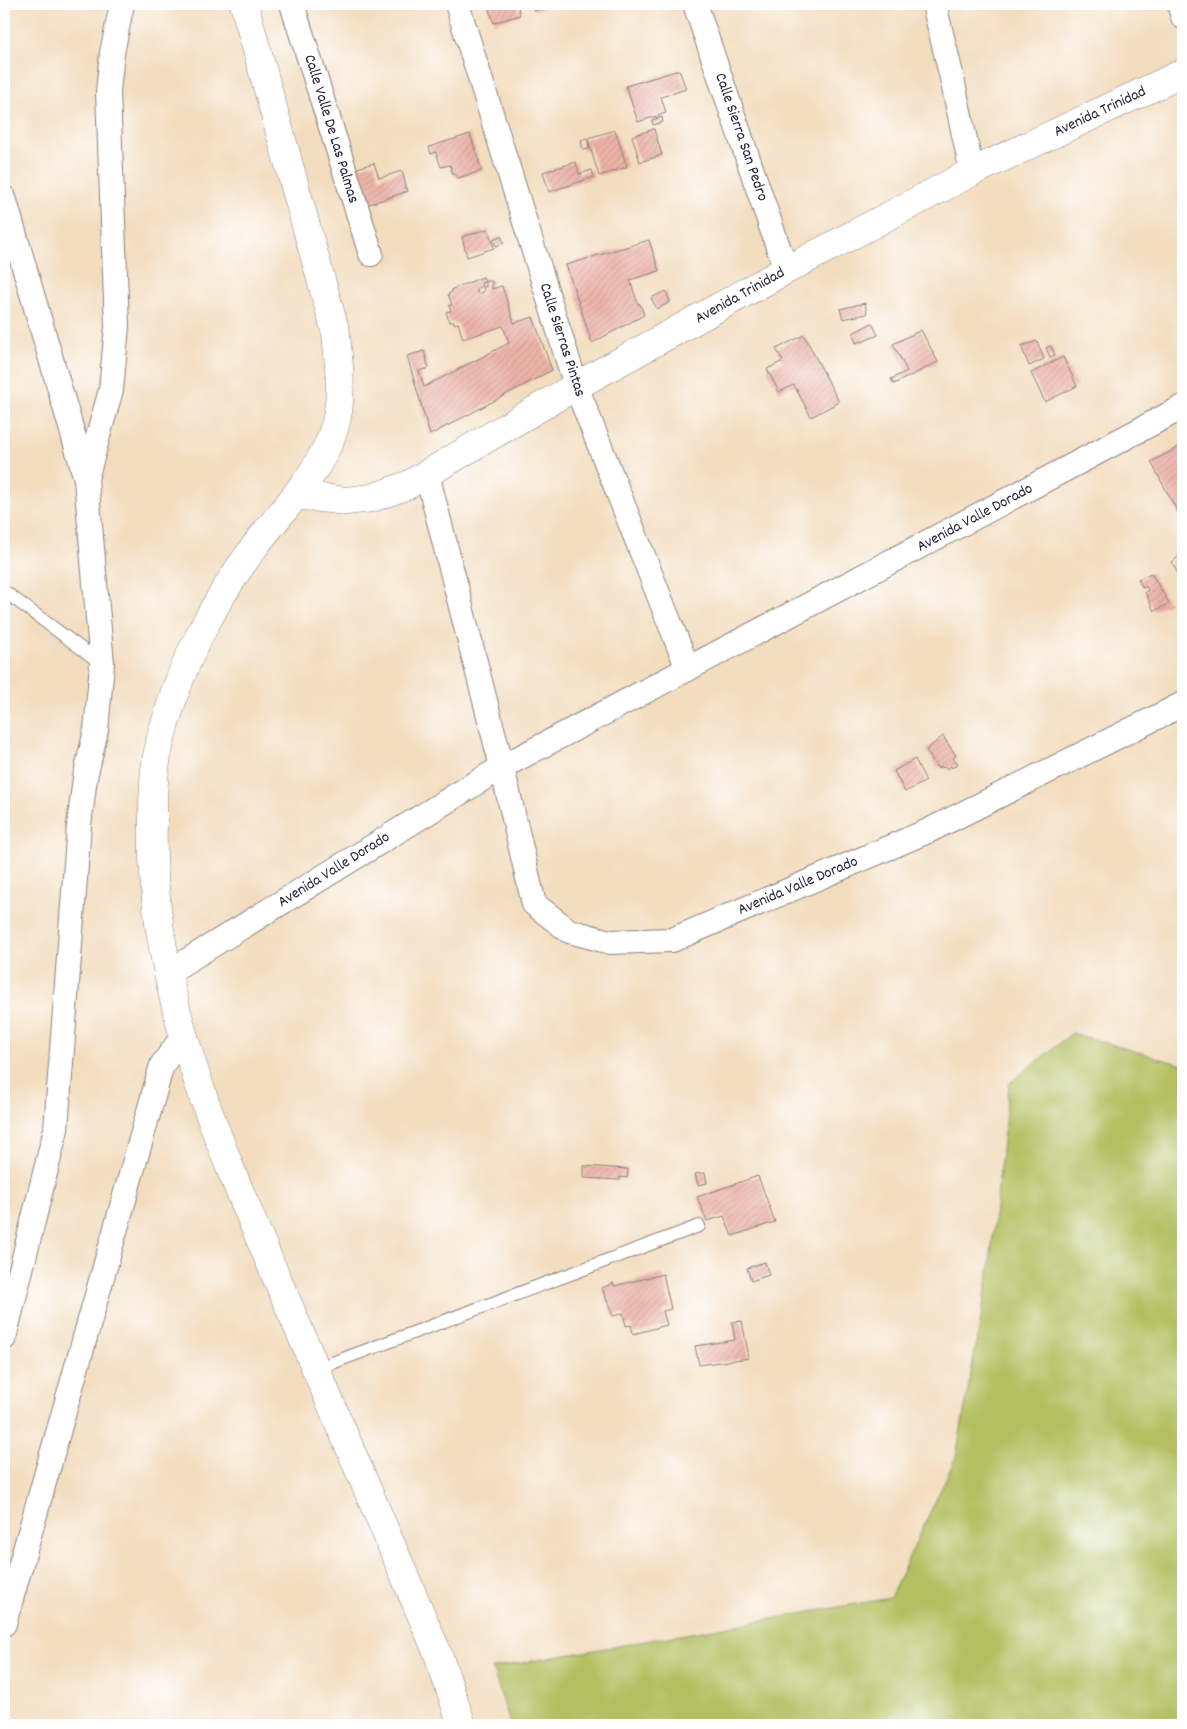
<svg xmlns="http://www.w3.org/2000/svg" width="1187" height="1729" viewBox="0 0 1187 1729" font-family="Dekko,sans-serif">
	<style>
		.grass { fill: #b3bf61; stroke: #6a704e }
		.building { fill: url(#building-hatch) }
		.lines { fill: none; stroke-linecap: round; stroke-linejoin: round }
		.lane-casing { stroke: #8a807d; stroke-width: 14 }
		.street-casing { stroke: #8a807d; stroke-width: 26 }
		.secondary-casing { stroke: #8a807d; stroke-width: 29 }
		.lane { stroke: #fff; stroke-width: 12 }
		.street { stroke: #fff; stroke-width: 24 }
		.secondary { stroke: #fff; stroke-width: 28 }
		.labels { text-anchor: middle; dominant-baseline: central; stroke-width: 5; stroke-linejoin: round; paint-order: stroke }
		.street-label { font-size: 16px; fill: #22223b; stroke: #fff }
	</style>
	<defs>
		<pattern id="building-hatch" width="6" height="6" patternUnits="userSpaceOnUse" patternTransform="scale(1.25)"><rect width="6" height="6" fill="#edb4a9"/><path d="M-1 1l2-2M0 6l6-6M5 7l2-2" fill="none" stroke="#cb9a92"/></pattern>
	</defs>
	<rect width="100%" height="100%" fill="#fff"/>
	<filter id="ink" filterUnits="userSpaceOnUse"><feTurbulence type="fractalNoise" baseFrequency=".02" numOctaves="2"/><feDisplacementMap in="SourceGraphic" scale="10" xChannelSelector="R" yChannelSelector="G"/><feConvolveMatrix kernelMatrix="1 2 1 2 8 2 1 2 1" color-interpolation-filters="sRGB"/></filter>
	<filter id="wash" filterUnits="userSpaceOnUse"><feTurbulence type="fractalNoise" baseFrequency=".0096" numOctaves="4" result="noise"/><feDisplacementMap in="SourceGraphic" scale="20" xChannelSelector="R" yChannelSelector="G"/><feGaussianBlur stdDeviation="1.12" result="paint"/><feColorMatrix in="noise" values="0 0 0 0 0 0 0 0 0 0 0 0 0 0 0 0 0 1.4 0 .05"/><feComposite in="paint" operator="in"/></filter>
	<g filter="url(#wash)">
		<rect width="100%" height="100%" fill="#f3ddbf"/>
		<path class="grass" d="M1072,1033L1183,1065V1725H511L492,1668L890,1598L956,1457L989,1273L1009,1084Z"/>
		<g id="blocks">
			<g class="building">
				<path d="M487,4H517L520,15L494,23Z"/>
				<path d="M531,4H557L534,11Z"/>
				<path d="M679,70L686,89L661,97L666,113L638,122L626,86Z"/>
				<path d="M662,117L663,122L653,125L652,120Z"/>
				<path d="M654,129L662,155L640,162L632,136Z"/>
				<path d="M615,130L627,167L599,176L588,140L589,149L583,150L581,140Z"/>
				<path d="M470,134L482,171L457,178L455,174L453,175L450,165L441,167L436,152L431,154L429,147Z"/>
				<path d="M576,162L579,174L592,170L594,177L549,192L543,172Z"/>
				<path d="M374,163L379,178L402,171L406,186L404,187V188H407L408,191L364,206L354,169Z"/>
				<path d="M488,229L494,248L467,257L462,237Z"/>
				<path d="M501,236L504,243L496,246L493,239Z"/>
				<path d="M649,240L659,271L630,280L638,304H640L644,315L592,343L566,265Z"/>
				<path d="M483,277L485,282L481,283L482,286L476,289L478,294L484,292L483,287H486V281H492V289L502,286L514,323L533,317L552,370L430,435L407,356L424,351L429,368L419,371L424,387L509,343L503,326L463,339L458,323L455,324L454,322H449L446,312L451,311L449,305H452L448,294L452,292V289Z"/>
				<path d="M666,291L670,302L657,309L651,298Z"/>
				<path d="M865,303L867,314L843,319L840,309Z"/>
				<path d="M872,323L878,335L862,342L861,341L856,343L853,333Z"/>
				<path d="M921,330L938,362L894,384L891,379L907,371L893,344Z"/>
				<path d="M804,335L839,402L811,417L794,385L779,392L767,369L783,361L776,349Z"/>
				<path d="M1037,341L1044,359L1029,366L1021,346Z"/>
				<path d="M1051,346L1055,355L1050,357L1046,348Z"/>
				<path d="M1063,357L1077,386L1045,402L1031,373Z"/>
				<path d="M1183,445V522L1151,462Z"/>
				<path d="M1183,553V579L1181,580L1172,562Z"/>
				<path d="M1151,573L1169,603L1154,611L1145,592L1148,591L1146,586L1143,588L1138,579Z"/>
				<path d="M943,736L956,756L953,758L958,764L952,768L951,766L947,769L945,766L943,768L941,766L938,769L926,750Z"/>
				<path d="M915,759L926,781L905,792L894,771Z"/>
				<path d="M584,1166L628,1169L627,1178L620,1177V1180L584,1178Z"/>
				<path d="M705,1173L707,1183L698,1185L695,1174Z"/>
				<path d="M758,1176L775,1222L732,1236L724,1216L707,1221L697,1197Z"/>
				<path d="M765,1262L769,1275L751,1281L747,1268Z"/>
				<path d="M663,1274L671,1309L663,1311L667,1325L633,1334L631,1325L626,1326L623,1313L613,1316L602,1288L614,1283V1286Z"/>
				<path d="M742,1321L749,1358L699,1365L695,1346L735,1340L732,1322Z"/>
			</g>
		</g>
	</g>
	<g filter="url(#ink)">
		<use href="#blocks" fill-opacity="0" stroke="#8a807d" stroke-width="1"/>
		<g class="lines">
			<g class="lane-casing">
				<g id="lane">
					<path d="M4,591L102,664"/>
					<path d="M316,1369L699,1226"/>
				</g>
			</g>
			<g class="street-casing">
				<g id="street">
					<path d="M292,4L371,254"/>
					<path d="M457,4L576,386L688,669"/>
					<path d="M695,4L786,270"/>
					<path d="M934,4L951,74L972,172"/>
					<path d="M1179,4L1183,17"/>
					<path d="M4,198L86,479L102,664L96,730L85,778L79,825L56,1129L4,1338"/>
					<path d="M427,474L502,767L534,904L569,931L610,942L672,940L928,831L1183,704"/>
					<path d="M86,479L111,390L117,326L108,92L112,53L122,4"/>
					<path d="M167,973L502,767L1183,407"/>
					<path d="M4,1624L162,1065L183,1036"/>
				</g>
			</g>
			<g class="secondary-casing">
				<g id="secondary">
					<path d="M244,4L336,333C339,365 344,401 333,432C318,476 279,513 252,550C217,598 184,657 168,714C162,732 157,752 155,770C153,787 153,804 153,820C147,997 229,1166 297,1325C344,1435 391,1544 438,1654L462,1725"/>
					<path d="M296,495L346,501L372,498L408,485L576,386L786,270L972,172L1183,73"/>
				</g>
			</g>
			<use href="#lane" class="lane"/>
			<use href="#street" class="street"/>
			<use href="#secondary" class="secondary"/>
		</g>
	</g>
	<g class="labels">
		<g class="street-label">
			<text transform="translate(1100 112) rotate(-25)">Avenida Trinidad</text>
			<text transform="translate(331 129) rotate(73)">Calle Valle De Las Palmas</text>
			<text transform="translate(741 137) rotate(71)">Calle Sierra San Pedro</text>
			<text transform="translate(740 296) rotate(-29)">Avenida Trinidad</text>
			<text transform="translate(562 340) rotate(72)">Calle Sierras Pintas</text>
			<text transform="translate(975 518) rotate(-28)">Avenida Valle Dorado</text>
			<text transform="translate(334 870) rotate(-32)">Avenida Valle Dorado</text>
			<text transform="translate(798 886) rotate(-23)">Avenida Valle Dorado</text>
		</g>
	</g>
	<rect width="1187" height="1729" fill="none" stroke="#fff" stroke-width="20"/>
</svg>
